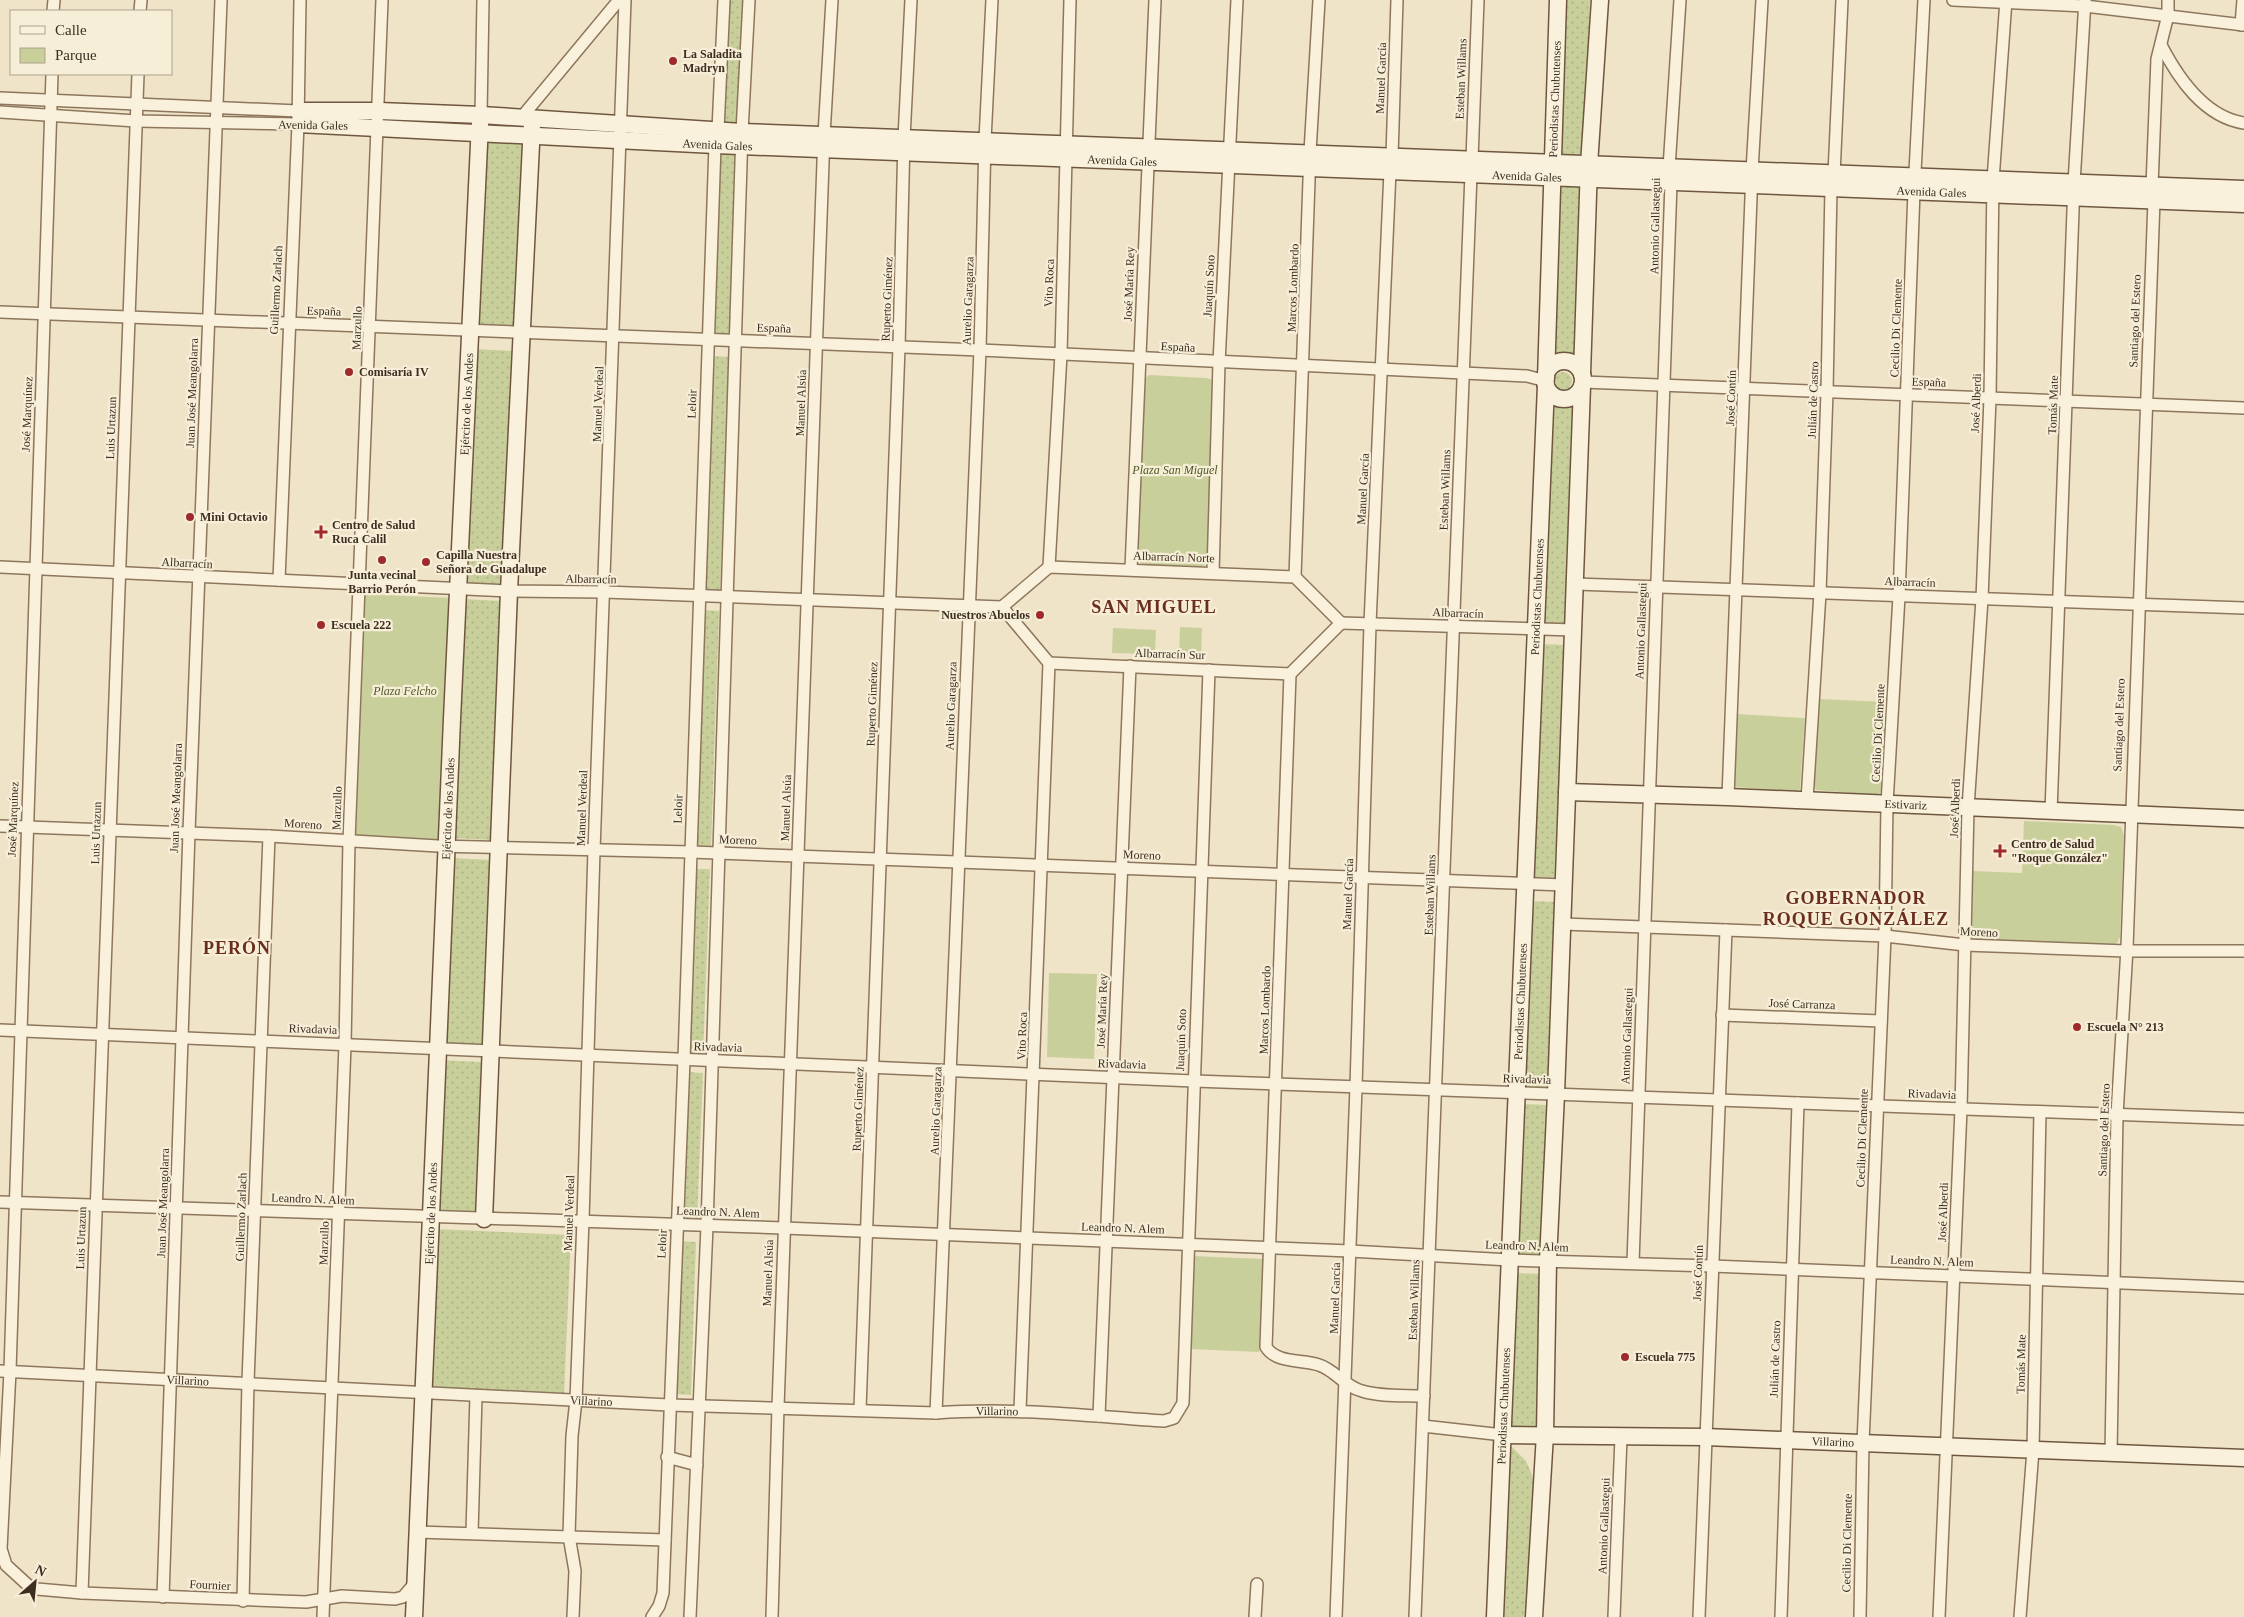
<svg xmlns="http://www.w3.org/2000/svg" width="2244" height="1617" viewBox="0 0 2244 1617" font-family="Georgia,serif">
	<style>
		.grass { fill: url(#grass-dots) }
		.park { fill: #c9cf9b }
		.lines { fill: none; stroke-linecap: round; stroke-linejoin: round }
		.street-casing { stroke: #8d765c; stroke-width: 14 }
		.secondary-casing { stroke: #6f573f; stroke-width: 19 }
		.street { stroke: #faf1dc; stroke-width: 11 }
		.secondary { stroke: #faf1dc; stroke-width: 16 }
		.poi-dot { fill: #9e2a2b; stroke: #f7eed8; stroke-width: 2 }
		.labels { text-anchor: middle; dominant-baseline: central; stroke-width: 4.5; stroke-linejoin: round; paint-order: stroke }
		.poi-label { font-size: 12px; font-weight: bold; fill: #3d2e20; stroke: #f7eed8; text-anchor: start }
		.street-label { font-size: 12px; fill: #3d2e20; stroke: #f7eed8 }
		.park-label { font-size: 12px; font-style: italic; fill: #4d5a26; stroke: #f7eed8 }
		.district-label { font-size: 18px; font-weight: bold; letter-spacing: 1px; fill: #6b2e1e; stroke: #f7eed8 }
	</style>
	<defs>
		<pattern id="grass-dots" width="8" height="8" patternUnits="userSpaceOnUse" patternTransform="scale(1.25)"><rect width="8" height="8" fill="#c9cf9b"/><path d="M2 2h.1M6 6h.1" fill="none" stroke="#aeb285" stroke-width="1.8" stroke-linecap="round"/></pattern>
	</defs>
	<rect width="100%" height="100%" fill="#f0e4c8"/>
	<g class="grass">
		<path d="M727,0H744L739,127L722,126Z"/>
		<path d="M1565,0H1590L1584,159L1559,158Z"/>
		<path d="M484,141L524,143L516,327L476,326Z"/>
		<path d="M720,152L736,153L729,333H713Z"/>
		<path d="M1558,184L1583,185L1576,361L1564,357L1551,360Z"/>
		<path d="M474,349L514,351L504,585L464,583Z"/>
		<path d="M712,356L729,357L720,593H704Z"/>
		<circle cx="1563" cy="381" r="9"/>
		<path d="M1549,400L1562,404L1575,400L1567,627L1542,626Z"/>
		<path d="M463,599L503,601L492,840L452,838Z"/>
		<path d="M702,610L719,611L711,848L694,847Z"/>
		<path d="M1540,644L1565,645L1557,878L1532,877Z"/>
		<path d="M452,858L492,860L484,1045L444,1043Z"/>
		<path d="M693,869H710L703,1057L686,1056Z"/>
		<path d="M1530,901L1555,902L1550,1089L1524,1088Z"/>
		<path d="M441,1060L481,1062L475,1216L435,1214Z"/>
		<path d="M687,1072L703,1073L697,1221H680Z"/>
		<path d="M1522,1104L1547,1105L1542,1262L1517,1261Z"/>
		<path d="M434,1229L571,1235L564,1396L427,1390Z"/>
		<path d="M680,1241L696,1242L691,1395L674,1394Z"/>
		<path d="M1516,1273L1541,1274L1536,1431H1511Z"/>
		<path d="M1510,1445L1526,1461L1534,1479L1527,1617H1503Z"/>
	</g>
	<g class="park">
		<path d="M1149,375L1207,378L1212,380L1214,384L1207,560L1205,565L1200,568L1146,565L1139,562L1136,556L1143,382L1145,378Z"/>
		<path d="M365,594L453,598L443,840L356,837Z"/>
		<path d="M1180,627L1202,628L1201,658L1179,657Z"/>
		<path d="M1113,628L1156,630L1155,654L1112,653Z"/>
		<path d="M1818,699L1888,702L1882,791L1877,795L1816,790L1814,785Z"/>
		<path d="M1737,714L1805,718L1800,789L1796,792L1736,787L1733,783Z"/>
		<path d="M2024,821L2114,825L2121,827L2124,835L2120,937L2117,943L2112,945L1977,939L1972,937L1973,871L2022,873Z"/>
		<path d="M1049,973L1097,974L1094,1059L1047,1057Z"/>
		<path d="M1193,1256L1263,1259L1259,1352L1189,1349Z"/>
	</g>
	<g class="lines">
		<g class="street-casing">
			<g id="street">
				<path d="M1953,0L2085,6L2244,25"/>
				<path d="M53,11L54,0"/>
				<path d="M140,11L141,0"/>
				<path d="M2241,25L2243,0"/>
				<path d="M2161,45C2178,78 2204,117 2244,123"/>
				<path d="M52,74L10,1371L1,1549L6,1565L30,1587L37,1589L82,1593L306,1602L342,1596L395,1599L403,1597L415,1583"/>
				<path d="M0,98L298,111"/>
				<path d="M0,112L136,121L298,124"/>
				<path d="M481,115L483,0"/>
				<path d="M521,118L619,0"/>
				<path d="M1392,156L1397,0"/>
				<path d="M1472,159L1478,0"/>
				<path d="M0,312L980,350L1527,376L1546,381"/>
				<path d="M1583,382L2244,408"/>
				<path d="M0,567L509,591L605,592L1002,607"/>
				<path d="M1049,567L1061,354L1070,0"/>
				<path d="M1131,569L1155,0"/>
				<path d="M1213,573L1219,363L1237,0"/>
				<path d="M1295,577L1310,152L1319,0"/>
				<path d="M279,580L298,124L300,0"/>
				<path d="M1576,584L2244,608"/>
				<path d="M1002,607L1049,663L1290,674L1341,623"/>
				<path d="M1002,607L1049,567L1295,577L1341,623"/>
				<path d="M1341,623L1574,630"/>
				<path d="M1290,674L1266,1347C1277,1364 1302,1359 1319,1365C1335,1370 1345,1387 1362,1391C1381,1397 1404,1395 1424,1396"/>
				<path d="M1728,797L1752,171L1762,0"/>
				<path d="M1807,800L1820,593L1827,392L1831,188L1834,174L1842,0"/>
				<path d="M2051,812L2074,183L2085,0"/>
				<path d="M0,826L269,836L438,846L691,852L1564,885"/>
				<path d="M1563,924L1885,936L1965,945L2126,951H2244"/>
				<path d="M1722,1015L1881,1021"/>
				<path d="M0,1030L1194,1081L2244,1119"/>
				<path d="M0,1202L784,1228L1350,1251L1510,1260L1712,1266L2244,1288"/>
				<path d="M1633,1263L1671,183L1669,168L1680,0"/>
				<path id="s1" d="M0,1371L669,1405L936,1413C1013,1407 1088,1416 1164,1421L1174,1418L1183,1403L1209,670"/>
				<path d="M860,1409L899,347L904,138L911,0"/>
				<path d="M1020,1410L1049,663"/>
				<path d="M936,1413L980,350L985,140L992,0"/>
				<path d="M1099,1416L1130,666"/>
				<path d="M1423,1426L1503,1435"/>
				<path d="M2111,1453L2117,1115L2127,948L2154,200L2152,186L2157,59L2168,15V0"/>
				<path d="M667,1457L697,1465"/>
				<path d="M417,1532L665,1540"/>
				<path d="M472,1533L476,1396"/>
				<path d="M82,1593L138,74"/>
				<path d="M163,1597L189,832L221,0"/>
				<path d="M243,1601L248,1382L269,836"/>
				<path d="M323,1617L345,1045L349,841L382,0"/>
				<path d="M573,1617L575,1571L569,1536L572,1436L576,1400L583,1220L594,850L625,0"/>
				<path d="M652,1617L659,1606L663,1593L684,1059L715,145L718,130L724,0"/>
				<path d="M690,1617L707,1226L742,132L749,0"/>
				<path d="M772,1617L778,1407L824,135L832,0"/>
				<path d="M1255,1617L1257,1584"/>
				<path d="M1336,1617L1356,1087L1370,624L1390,171"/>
				<path d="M1415,1617L1471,174"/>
				<path d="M1614,1617L1621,1437"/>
				<path d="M1699,1617L1726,930"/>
				<path d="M1781,1617L1798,1103"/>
				<path d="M1860,1617L1863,1443L1885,936L1887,804L1899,596L1914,191L1924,0"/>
				<path d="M1939,1617L1961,1109L1968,808L1982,599L1990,398L1993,180L2006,0"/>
				<path d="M2020,1617L2033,1450L2040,1112"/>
			</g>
		</g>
		<g class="secondary-casing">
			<g id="secondary">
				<path d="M298,111H379L481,115L742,132L2244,189"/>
				<path id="s2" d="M298,124L715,145L2244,204"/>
				<circle cx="1564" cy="380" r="19"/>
				<path d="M1582,374L1589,165L1600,0"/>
				<path id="s3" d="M1546,379L1558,0"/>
				<path id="s4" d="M1567,792L1728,797L2244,819"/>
				<path d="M484,1219L509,591L532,124"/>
				<path id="s5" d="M1503,1435L1705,1437L2244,1458"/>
				<path id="s6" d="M414,1617L452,719L480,123"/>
				<path id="s7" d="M1495,1617L1546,385"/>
				<path d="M1534,1617L1545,1434L1548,1261L1556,1094L1582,386"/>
			</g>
		</g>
		<use href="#street" class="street"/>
		<use href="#secondary" class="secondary"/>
	</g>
	<g class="poi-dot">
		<circle cx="673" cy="61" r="5"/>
		<circle cx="349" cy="372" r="5"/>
		<circle cx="190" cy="517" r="5"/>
		<path d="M318.5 524.5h5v5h5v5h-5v5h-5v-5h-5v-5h5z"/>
		<circle cx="382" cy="560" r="5"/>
		<circle cx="426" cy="562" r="5"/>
		<circle cx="1040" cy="615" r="5"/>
		<circle cx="321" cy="625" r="5"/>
		<path d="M1997.5 843.5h5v5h5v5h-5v5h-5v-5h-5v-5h5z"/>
		<circle cx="2077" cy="1027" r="5"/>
		<circle cx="1625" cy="1357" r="5"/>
	</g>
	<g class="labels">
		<g class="poi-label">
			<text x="683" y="54">La Saladita<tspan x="683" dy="14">Madryn</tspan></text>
			<text x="359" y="372">Comisaría IV</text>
			<text x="200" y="517">Mini Octavio</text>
			<text x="332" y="525">Centro de Salud<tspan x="332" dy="14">Ruca Calil</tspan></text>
			<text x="436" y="555">Capilla Nuestra<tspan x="436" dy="14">Señora de Guadalupe</tspan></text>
			<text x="382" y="575" text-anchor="middle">Junta vecinal<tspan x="382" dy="14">Barrio Perón</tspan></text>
			<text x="1030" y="615" text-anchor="end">Nuestros Abuelos</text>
			<text x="331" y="625">Escuela 222</text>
			<text x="2011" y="844">Centro de Salud<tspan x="2011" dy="14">"Roque González"</tspan></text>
			<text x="2087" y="1027">Escuela N° 213</text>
			<text x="1635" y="1357">Escuela 775</text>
		</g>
		<g class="street-label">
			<text transform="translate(1381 78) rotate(-88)">Manuel García</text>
			<text transform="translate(1461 79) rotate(-88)">Esteban Willams</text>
			<text stroke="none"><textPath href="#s3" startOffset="280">Periodistas Chubutenses</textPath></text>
			<text transform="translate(313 125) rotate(1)">Avenida Gales</text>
			<text stroke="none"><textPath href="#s2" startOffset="420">Avenida Gales</textPath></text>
			<text stroke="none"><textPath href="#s2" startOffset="825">Avenida Gales</textPath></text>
			<text stroke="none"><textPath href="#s2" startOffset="1230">Avenida Gales</textPath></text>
			<text stroke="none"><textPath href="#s2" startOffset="1635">Avenida Gales</textPath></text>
			<text transform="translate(1655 226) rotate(-89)">Antonio Gallastegui</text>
			<text transform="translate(1049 283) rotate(-88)">Vito Roca</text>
			<text transform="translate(1129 284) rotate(-88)">José María Rey</text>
			<text transform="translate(1209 286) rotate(-87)">Juaquín Soto</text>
			<text transform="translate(1293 288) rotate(-88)">Marcos Lombardo</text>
			<text transform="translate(276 290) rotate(-87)">Guillermo Zarlach</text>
			<text transform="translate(887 299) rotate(-88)">Ruperto Giménez</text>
			<text transform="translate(968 301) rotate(-88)">Aurelio Garagarza</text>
			<text transform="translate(324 311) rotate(2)">España</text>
			<text transform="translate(2135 321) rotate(-88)">Santiago del Estero</text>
			<text transform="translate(357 328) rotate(-88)">Marzullo</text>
			<text transform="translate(774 328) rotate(2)">España</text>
			<text transform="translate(1896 328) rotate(-88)">Cecilio Di Clemente</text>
			<text transform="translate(1178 347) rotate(3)">España</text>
			<text transform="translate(1929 382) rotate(2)">España</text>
			<text transform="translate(192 393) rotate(-88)">Juan José Meangolarra</text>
			<text transform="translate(1731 398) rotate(-88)">José Contín</text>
			<text transform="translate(1813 400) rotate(-88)">Julián de Castro</text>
			<text transform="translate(801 403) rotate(-88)">Manuel Alsúa</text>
			<text transform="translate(1976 403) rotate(-88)">José Alberdi</text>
			<text stroke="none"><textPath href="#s6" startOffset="1214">Ejército de los Andes</textPath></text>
			<text transform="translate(598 404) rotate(-88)">Manuel Verdeal</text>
			<text transform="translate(692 404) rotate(-88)">Leloir</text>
			<text transform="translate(2053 405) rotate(-88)">Tomás Mate</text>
			<text transform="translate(27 414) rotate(-88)">José Marquínez</text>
			<text transform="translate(111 428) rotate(-88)">Luis Urtazun</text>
			<text transform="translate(1363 489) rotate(-87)">Manuel García</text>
			<text transform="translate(1445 490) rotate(-88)">Esteban Willams</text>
			<text transform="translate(1174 557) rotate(2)">Albarracín Norte</text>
			<text transform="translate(187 563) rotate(3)">Albarracín</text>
			<text transform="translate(591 579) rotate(1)">Albarracín</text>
			<text transform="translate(1910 582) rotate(2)">Albarracín</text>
			<text stroke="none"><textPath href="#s7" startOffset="1021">Periodistas Chubutenses</textPath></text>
			<text transform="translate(1458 613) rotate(2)">Albarracín</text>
			<text transform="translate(1641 631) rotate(-88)">Antonio Gallastegui</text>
			<text transform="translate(1170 654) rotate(2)">Albarracín Sur</text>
			<text transform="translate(872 704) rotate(-88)">Ruperto Giménez</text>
			<text transform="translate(951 706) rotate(-88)">Aurelio Garagarza</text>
			<text transform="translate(2119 725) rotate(-88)">Santiago del Estero</text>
			<text transform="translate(1878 733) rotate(-87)">Cecilio Di Clemente</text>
			<text transform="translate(176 798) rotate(-88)">Juan José Meangolarra</text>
			<text stroke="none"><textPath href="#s4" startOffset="339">Estivariz</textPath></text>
			<text transform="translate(337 808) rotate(-88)">Marzullo</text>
			<text stroke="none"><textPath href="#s6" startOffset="809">Ejército de los Andes</textPath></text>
			<text transform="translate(582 808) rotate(-88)">Manuel Verdeal</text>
			<text transform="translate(786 808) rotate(-88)">Manuel Alsúa</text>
			<text transform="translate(1955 808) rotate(-88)">José Alberdi</text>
			<text transform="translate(678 809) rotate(-88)">Leloir</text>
			<text transform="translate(13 819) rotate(-88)">José Marquínez</text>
			<text transform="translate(303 824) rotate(4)">Moreno</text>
			<text transform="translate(96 833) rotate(-88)">Luis Urtazun</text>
			<text transform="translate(738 840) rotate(2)">Moreno</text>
			<text transform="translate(1142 855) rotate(2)">Moreno</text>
			<text transform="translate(1348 894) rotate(-88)">Manuel García</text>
			<text transform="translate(1430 895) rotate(-88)">Esteban Willams</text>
			<text transform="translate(1979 932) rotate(3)">Moreno</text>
			<text stroke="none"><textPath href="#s7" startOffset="616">Periodistas Chubutenses</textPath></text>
			<text transform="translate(1802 1004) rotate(2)">José Carranza</text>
			<text transform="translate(1265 1010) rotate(-88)">Marcos Lombardo</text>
			<text transform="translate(1102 1011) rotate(-88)">José María Rey</text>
			<text transform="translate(313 1029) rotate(2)">Rivadavia</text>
			<text transform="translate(1022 1036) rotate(-88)">Vito Roca</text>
			<text transform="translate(1627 1036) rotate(-88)">Antonio Gallastegui</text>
			<text transform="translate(1181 1040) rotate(-88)">Juaquín Soto</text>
			<text transform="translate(718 1047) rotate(2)">Rivadavia</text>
			<text transform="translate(1122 1064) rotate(2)">Rivadavia</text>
			<text transform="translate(1527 1079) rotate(2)">Rivadavia</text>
			<text transform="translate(1932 1094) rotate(2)">Rivadavia</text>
			<text transform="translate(858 1109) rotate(-88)">Ruperto Giménez</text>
			<text transform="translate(936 1111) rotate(-88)">Aurelio Garagarza</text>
			<text transform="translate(2104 1130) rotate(-88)">Santiago del Estero</text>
			<text transform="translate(1862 1138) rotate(-88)">Cecilio Di Clemente</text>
			<text transform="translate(313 1199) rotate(2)">Leandro N. Alem</text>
			<text transform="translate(163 1203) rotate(-88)">Juan José Meangolarra</text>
			<text transform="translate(718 1212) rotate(2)">Leandro N. Alem</text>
			<text transform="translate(1943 1212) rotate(-88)">José Alberdi</text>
			<text stroke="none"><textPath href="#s6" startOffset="404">Ejército de los Andes</textPath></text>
			<text transform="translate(569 1213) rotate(-88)">Manuel Verdeal</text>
			<text transform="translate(241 1217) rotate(-88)">Guillermo Zarlach</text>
			<text transform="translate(1123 1228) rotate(2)">Leandro N. Alem</text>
			<text transform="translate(81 1238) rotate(-88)">Luis Urtazun</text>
			<text transform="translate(324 1243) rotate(-88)">Marzullo</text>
			<text transform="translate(662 1244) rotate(-87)">Leloir</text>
			<text transform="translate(1527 1246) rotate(2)">Leandro N. Alem</text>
			<text transform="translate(1932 1261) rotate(2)">Leandro N. Alem</text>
			<text transform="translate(768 1273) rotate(-88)">Manuel Alsúa</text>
			<text transform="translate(1698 1273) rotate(-88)">José Contín</text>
			<text transform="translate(1335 1298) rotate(-88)">Manuel García</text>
			<text transform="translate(1414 1300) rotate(-88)">Esteban Willams</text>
			<text transform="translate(1775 1359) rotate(-88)">Julián de Castro</text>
			<text transform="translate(2021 1364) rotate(-89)">Tomás Mate</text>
			<text stroke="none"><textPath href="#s1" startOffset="188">Villarino</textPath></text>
			<text stroke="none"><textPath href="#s1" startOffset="592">Villarino</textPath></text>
			<text stroke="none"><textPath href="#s7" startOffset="211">Periodistas Chubutenses</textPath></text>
			<text stroke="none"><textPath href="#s1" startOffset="998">Villarino</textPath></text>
			<text stroke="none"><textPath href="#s5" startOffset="330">Villarino</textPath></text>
			<text transform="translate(1604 1526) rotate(-88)">Antonio Gallastegui</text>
			<text transform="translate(1847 1543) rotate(-89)">Cecilio Di Clemente</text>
			<text transform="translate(210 1585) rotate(3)">Fournier</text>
		</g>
		<g class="park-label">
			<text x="1175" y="470">Plaza San Miguel</text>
			<text x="405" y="691">Plaza Felcho</text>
		</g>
		<g class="district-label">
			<text x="1154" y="607">SAN MIGUEL</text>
			<text x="1856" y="898">GOBERNADOR<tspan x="1856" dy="21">ROQUE GONZÁLEZ</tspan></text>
			<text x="237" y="948">PERÓN</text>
		</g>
	</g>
	<rect x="10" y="10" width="162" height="65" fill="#f7eed8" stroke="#ada18e"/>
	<rect x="20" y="26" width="25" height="8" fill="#faf1dc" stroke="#ada18e"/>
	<text x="55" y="35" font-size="15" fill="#3d2e20">Calle</text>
	<rect x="20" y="48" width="25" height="15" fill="#c9cf9b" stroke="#ada18e"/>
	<text x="55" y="60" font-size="15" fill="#3d2e20">Parque</text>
	<g transform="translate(35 1582) rotate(27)" stroke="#f7eed8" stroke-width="4" paint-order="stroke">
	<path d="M0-4L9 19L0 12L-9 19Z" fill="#3d2e20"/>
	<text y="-8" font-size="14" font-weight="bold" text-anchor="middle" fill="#3d2e20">N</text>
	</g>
</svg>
